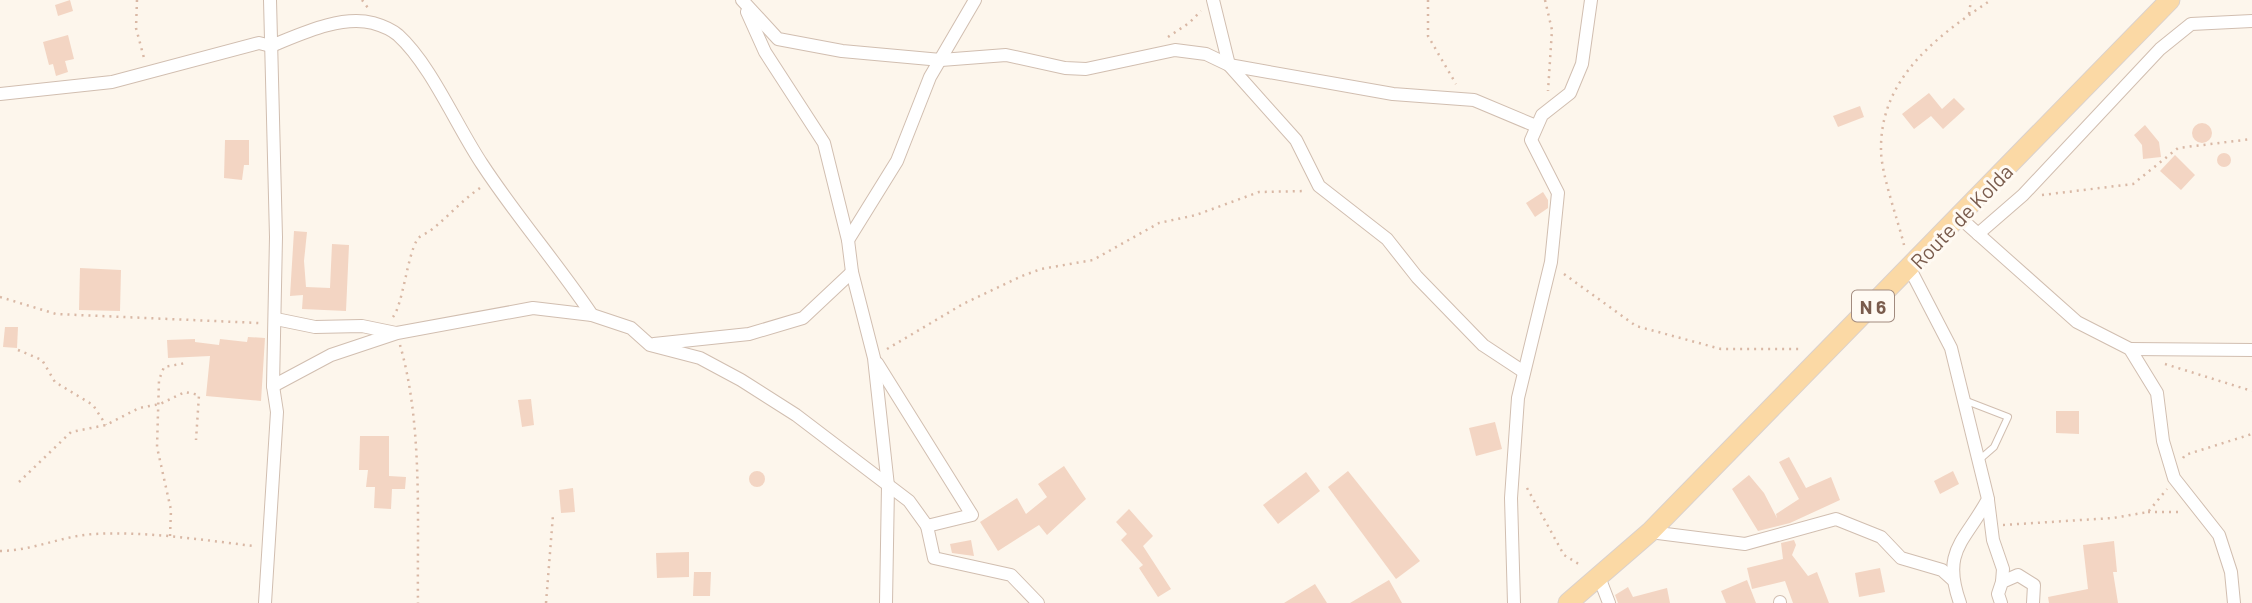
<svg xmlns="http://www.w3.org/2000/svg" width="2252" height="603" viewBox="0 0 2252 603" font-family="Barlow,sans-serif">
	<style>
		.building { fill: #f3d5c3 }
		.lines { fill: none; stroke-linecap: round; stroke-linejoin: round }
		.lane-casing { stroke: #d1beb0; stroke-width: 8 }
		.street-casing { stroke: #d1beb0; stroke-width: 14 }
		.primary-casing { stroke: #dad1cd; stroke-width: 21 }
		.path { stroke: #d9b8a5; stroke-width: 2.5; stroke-dasharray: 2 5; stroke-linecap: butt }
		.lane { stroke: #fff; stroke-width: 6 }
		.street { stroke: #fff; stroke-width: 12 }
		.primary { stroke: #fbd9a5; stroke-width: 19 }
		.labels { text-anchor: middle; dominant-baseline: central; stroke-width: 6; stroke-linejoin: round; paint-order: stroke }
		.shield { fill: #fffaf3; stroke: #a28b7f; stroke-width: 2 }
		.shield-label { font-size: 19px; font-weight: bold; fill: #7a5c4d }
		.street-label { font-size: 21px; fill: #7a5c4d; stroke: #fffaf3 }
	</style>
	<rect width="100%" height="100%" fill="#fdf6ec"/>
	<g class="building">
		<path d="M70,0L73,11L58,16L55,5Z"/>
		<path d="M68,35L74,59L65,61L68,72L56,76L53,64L49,65L43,42Z"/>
		<path d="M1929,93L1942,109L1954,98L1965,109L1943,129L1931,116L1914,129L1902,114Z"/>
		<path d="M1860,106L1864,117L1838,127L1833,116Z"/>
		<circle cx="2202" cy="133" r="10"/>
		<path d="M2145,125L2159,142L2161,157L2143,159L2142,145L2134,135Z"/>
		<path d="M225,140H249V165H244L242,180L224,178Z"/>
		<circle cx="2224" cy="160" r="7"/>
		<path d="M2175,155L2195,175L2181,190L2160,171Z"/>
		<path d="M1543,192L1548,200V208L1535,217L1526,203Z"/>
		<path d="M294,231L307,232L304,261L306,287L330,288L332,244L349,245L346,311L302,309L303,295L290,296Z"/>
		<path d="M80,268L121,270L120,311L79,310Z"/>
		<path d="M5,327H18L17,348L3,347Z"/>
		<path d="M248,337L265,338L261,401L206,396L210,356L168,358L167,340L195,339V342L219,345L220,339L247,342Z"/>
		<path d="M531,399L534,425L522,427L518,400Z"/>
		<path d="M2056,411H2079V434L2056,433Z"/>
		<path d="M1495,422L1502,449L1476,456L1469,428Z"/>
		<path d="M360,436H389V476L406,477L405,489H392L391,509L374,508L375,487H366L368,470H359Z"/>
		<path d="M1789,457L1806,488L1831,477L1840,500L1790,523L1758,531L1732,489L1749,475L1764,493L1777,518L1776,514L1799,499L1779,462Z"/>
		<path d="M1064,466L1086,499L1047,535L1039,525L998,551L980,522L1017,498L1026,514L1047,497L1038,484Z"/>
		<circle cx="757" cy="479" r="8"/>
		<path d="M1348,471L1420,561L1396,579L1328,487Z"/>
		<path d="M1953,471L1959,484L1940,494L1934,481Z"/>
		<path d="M1306,472L1320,491L1278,524L1263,505Z"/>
		<path d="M573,488L575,512L561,513L559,490Z"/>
		<path d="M1129,509L1153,536L1143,546L1171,589L1158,597L1139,568L1143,565L1121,540L1127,534L1116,522Z"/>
		<path d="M971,540L974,556L952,553L950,544Z"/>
		<path d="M1794,540L1796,545L1792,555L1808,576L1817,572L1829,603H1793L1785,581L1752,589L1747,568L1783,559L1781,543Z"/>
		<path d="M2114,541L2117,572H2113L2118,603H2049L2048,597L2088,589L2083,545Z"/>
		<path d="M689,552V577L657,578L656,553Z"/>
		<path d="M1880,568L1885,592L1859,597L1855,573Z"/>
		<path d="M694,572H711L710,596H693Z"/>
		<path d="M1389,580L1402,603H1350Z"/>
		<path d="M1747,580L1756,603H1726L1721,591Z"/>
		<path d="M1315,584L1327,603H1284Z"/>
		<path d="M1628,587L1633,597L1667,588L1670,603H1618L1615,595Z"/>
	</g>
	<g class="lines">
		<g class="lane-casing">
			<path id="lane" d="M1964,400L2008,417L1994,447L1979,460"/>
		</g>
		<g class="street-casing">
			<g id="street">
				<path d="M742,0L778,39L842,51L941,60L1006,55L1065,68L1086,69L1175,50L1206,54L1229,65L1393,94L1474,100L1536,126"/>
				<path d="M1213,0L1229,65L1296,140L1319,186L1387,239L1417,277L1483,345L1524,372"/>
				<path d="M747,12L765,52L824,143L848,240L852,272L874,358L888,486L886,603"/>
				<path d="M0,94L112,82L259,43L271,46C301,34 340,15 373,23C380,25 392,30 398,35C431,65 456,125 482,164C516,216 557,263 592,315"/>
				<path d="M1959,217L2077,322L2130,349L2157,393L2163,441L2174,478L2219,535L2231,572L2234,603"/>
				<path d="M1978,234L2023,195L2160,49L2191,24L2252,21"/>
				<path d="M848,240L897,161L930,77L975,0"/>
				<path d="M1910,269L1951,348L1988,499C1965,542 1941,550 1960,603"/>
				<path d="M276,319L315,327L362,326L396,333"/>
				<path d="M654,344L749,334L803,318L852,272"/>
				<path d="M2130,349L2252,350"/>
				<path d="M877,363L972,515L927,526L934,558L1011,575L1038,603"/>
				<path d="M273,386L331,355L397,333L533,308L592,315L631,328L650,345L700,358L741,380L796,415L909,501L927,526"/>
				<path d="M1988,500L1993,540L2003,569L2002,582"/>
				<path d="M1650,532L1745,544L1836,519L1881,537L1901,558L1942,570L1952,579"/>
				<path d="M1599,577L1609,603"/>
				<path d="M1780,602V603"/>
				<path d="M265,603L277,412L273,386L276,237L270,0"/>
				<path d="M1514,603L1511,498L1518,398L1551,262L1558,193L1531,140L1542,115L1570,93L1582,64L1591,0"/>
				<path d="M2001,603L1998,594L2002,582L2018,575L2034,585L2033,603"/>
			</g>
		</g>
		<g class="primary-casing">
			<path id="primary" d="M1568,603L1650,532L2170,0"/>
		</g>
		<g class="path">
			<path d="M137,0L136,28L144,58"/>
			<path d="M362,0L368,8"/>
			<path d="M1428,0V36L1456,84"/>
			<path d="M1545,0L1552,30L1548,91"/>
			<path d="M1969,14L1971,0"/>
			<path d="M1168,37L1189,23L1201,11"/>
			<path d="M2042,195L2133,184L2178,148L2252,139"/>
			<path d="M1904,245C1898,220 1881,174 1881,150C1880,78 1936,37 1991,0"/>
			<path d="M1564,274L1636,326L1721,349H1803"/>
			<path d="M0,297L56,314L259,323"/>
			<path d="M393,317C403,304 407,257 417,240C420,235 426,234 430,231C448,217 461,201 480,188"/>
			<path d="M400,345C423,424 417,521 418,603"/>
			<path d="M887,349L963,304L1022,276L1041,269L1093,260L1159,223L1196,215L1259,192L1306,191"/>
			<path d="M18,350L42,360L55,382L93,405L106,425"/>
			<path d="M2165,364L2252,391"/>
			<path d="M2183,458L2185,455L2252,434"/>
			<path d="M19,482L71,432L106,425L139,408L160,404L185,392L199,395L196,440"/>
			<path d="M1527,488L1564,555L1582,566"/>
			<path d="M2148,512H2183"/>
			<path d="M2003,525L2113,518L2148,512L2167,489"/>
			<path d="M170,536L171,510L157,447L159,380L164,367L186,363"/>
			<path d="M0,551C32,551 61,536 94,534C147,531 202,540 254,546"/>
			<path d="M546,603L553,515"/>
		</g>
		<use href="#lane" class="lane"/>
		<use href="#street" class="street"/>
		<use href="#primary" class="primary"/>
	</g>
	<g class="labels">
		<rect class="shield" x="1852" y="290.5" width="42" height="31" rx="5"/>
		<g class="shield-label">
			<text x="1873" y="306">N 6</text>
		</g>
		<g class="street-label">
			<text transform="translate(1961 216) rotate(-46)">Route de Kolda</text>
		</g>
	</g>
</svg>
